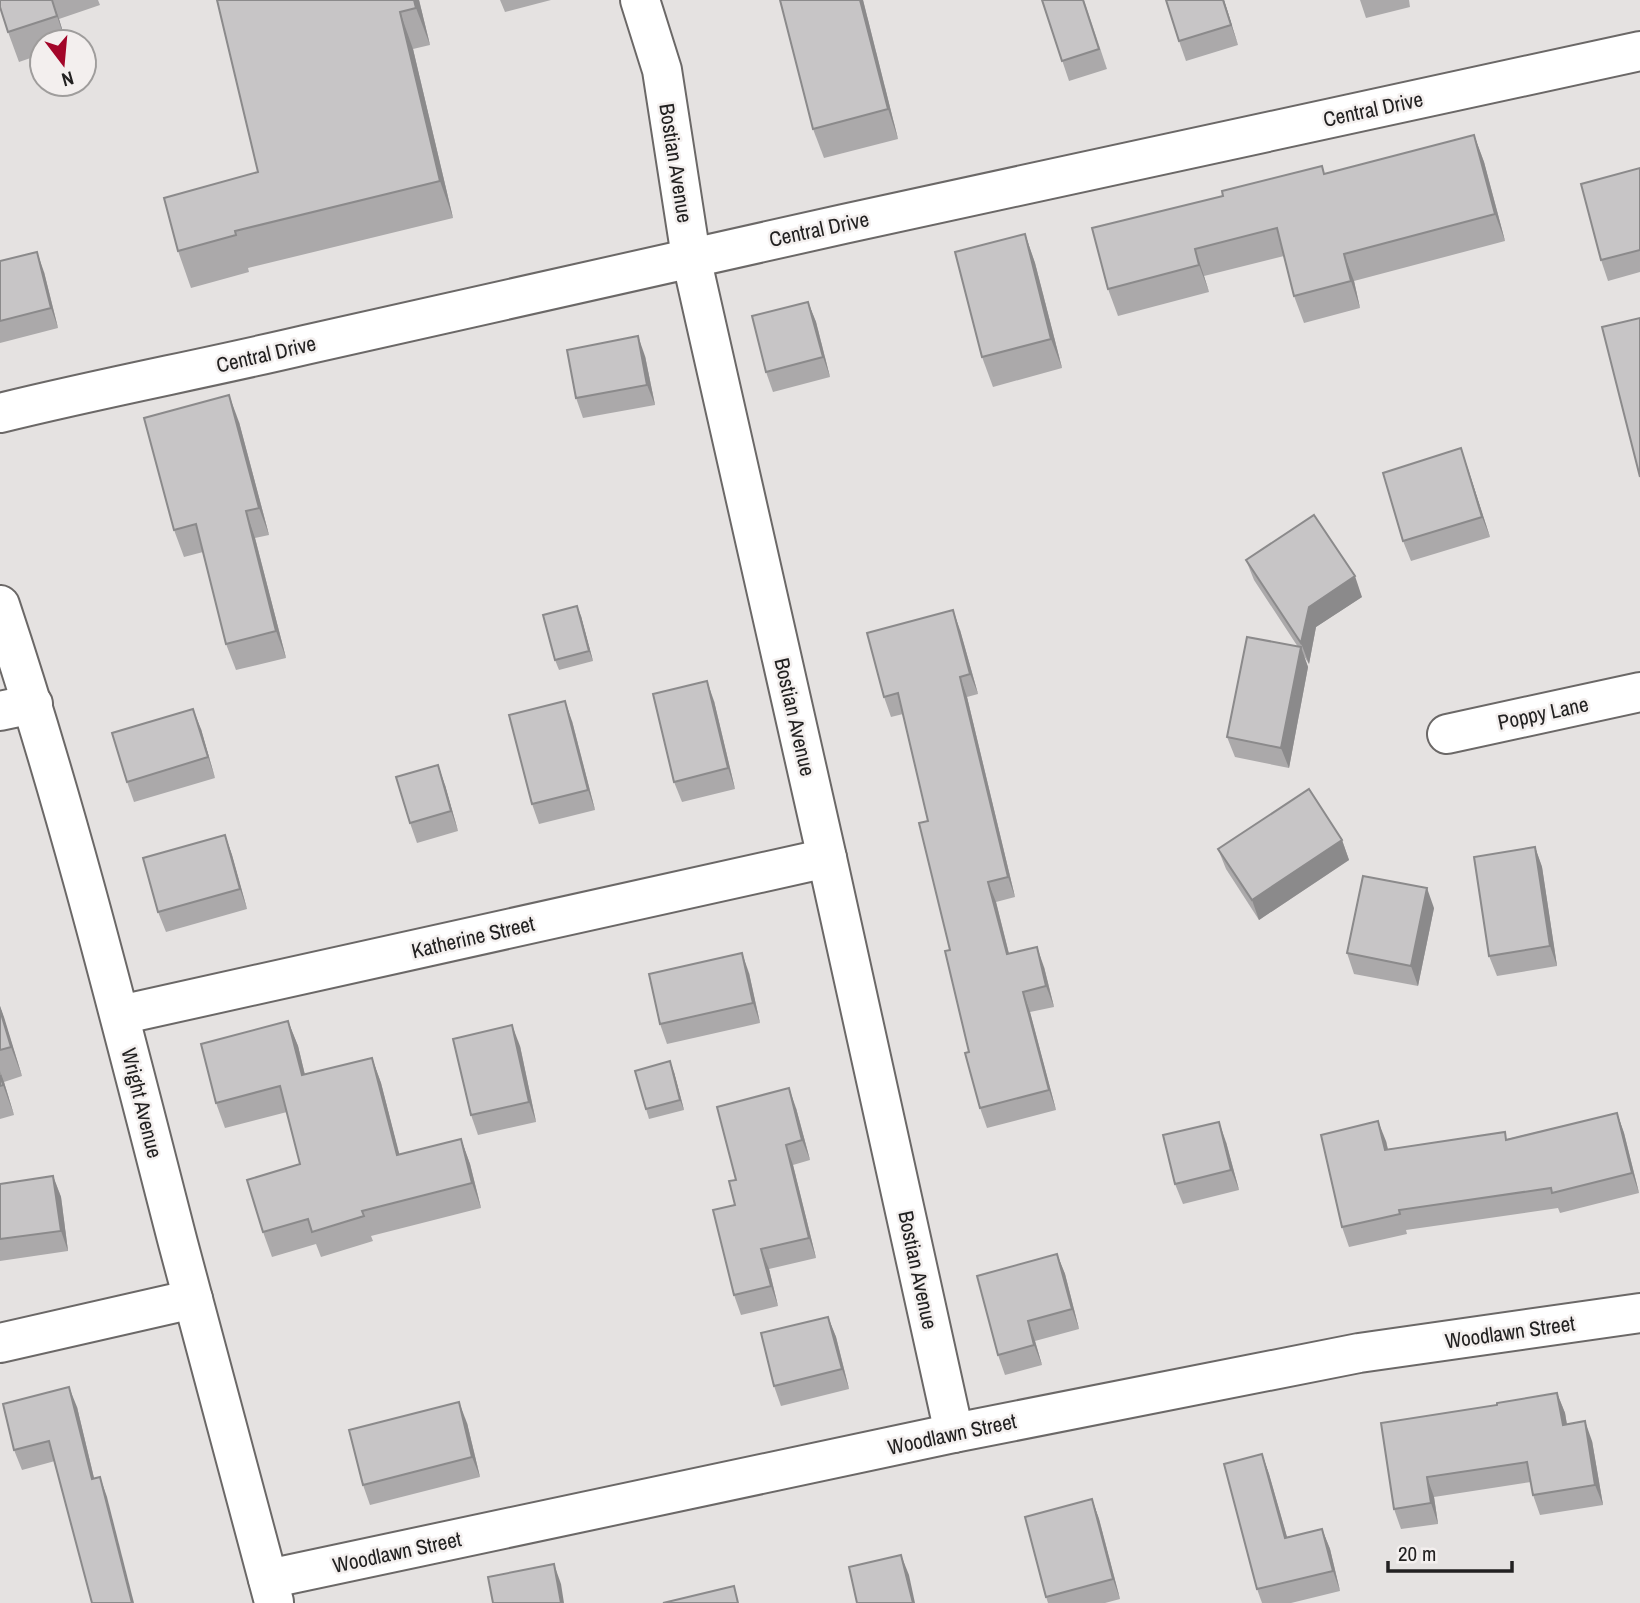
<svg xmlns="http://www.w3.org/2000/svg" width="1640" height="1603" viewBox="0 0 1640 1603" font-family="'Archivo Narrow',sans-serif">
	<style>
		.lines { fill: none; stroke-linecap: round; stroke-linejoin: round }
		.minor-casing { stroke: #6b6867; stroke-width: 42 }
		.minor { stroke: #fff; stroke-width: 38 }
		.wall { fill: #aba9aa }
		.shaded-wall { fill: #8b8a8b }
		.building { fill: #c7c5c6; stroke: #8b8a8b; stroke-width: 2 }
		.labels { text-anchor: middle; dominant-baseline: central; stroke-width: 5; stroke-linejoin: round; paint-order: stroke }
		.street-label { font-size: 21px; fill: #222121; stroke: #f3efee }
	</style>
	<rect width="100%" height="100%" fill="#e5e2e1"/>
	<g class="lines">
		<g class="minor-casing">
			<g id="minor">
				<path d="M640,0L662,70L691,257L827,858L954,1433"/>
				<path d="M0,413C101,388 203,369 305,345C749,243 1195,147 1640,51"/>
				<path d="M0,605C70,815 123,1030 178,1243C209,1363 243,1482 274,1602"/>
				<path d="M0,711L33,704"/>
				<path d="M1447,734L1640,692"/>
				<path d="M120,1015L827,858"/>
				<path d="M0,1343L193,1299"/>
				<path d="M268,1579L954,1433L1359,1353L1640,1313"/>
			</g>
		</g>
		<use href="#minor" class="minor"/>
	</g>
	<g class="wall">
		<path d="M0,0H98L100,5L59,19L66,42H42V54L19,62L8,32Z"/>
		<path d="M217,0H419L430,45L413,49L453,218L248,268L249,272L191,288L178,251L258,172Z"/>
		<path d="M500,0H551L505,12Z"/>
		<path d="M863,0L898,139L824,158L813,129Z"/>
		<path d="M1042,0H1084L1107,69L1069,81Z"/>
		<path d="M1224,0L1238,45L1186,61L1179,41Z"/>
		<path d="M1360,0H1409L1410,7L1366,18Z"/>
		<path d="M1474,135L1484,162L1505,241L1354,281L1360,308L1304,323L1294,296L1284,256L1204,276L1209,292L1118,316L1108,289L1325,174Z"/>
		<path d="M1640,168V272L1608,281L1601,260Z"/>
		<path d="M1025,234L1035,263L1062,368L993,387L982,357Z"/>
		<path d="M0,261L44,272L58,328L0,343Z"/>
		<path d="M808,302L816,322L830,377L773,392L766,372Z"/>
		<path d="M645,356L655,405L583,418L576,398Z"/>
		<path d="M239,422L269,535L255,538L286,658L236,670L226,644L203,552L184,557L174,530Z"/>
		<path d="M1468,469L1490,537L1411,561L1403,541Z"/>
		<path d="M1246,560L1362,597L1316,627L1309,664L1304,656L1308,667L1289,768L1235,757L1227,737L1298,647L1254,580Z"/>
		<path d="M581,616L593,661L559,670L555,660Z"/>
		<path d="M960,630L978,694L967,697L1015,897L996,902L1009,954L1044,967L1054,1007L1030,1012L1056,1110L987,1128L980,1108L969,1052L950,950L928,821L903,714L891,717L884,697Z"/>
		<path d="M714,701L735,789L682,802L674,782Z"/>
		<path d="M572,721L595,810L539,824L532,804Z"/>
		<path d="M201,729L215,778L134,802L127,782Z"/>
		<path d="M445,785L458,831L417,843L410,823Z"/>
		<path d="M225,835L232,855L247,909L166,932L158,912Z"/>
		<path d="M1342,840L1349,860L1259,920L1226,869L1218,849Z"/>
		<path d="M1535,847L1542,867L1557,966L1497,976L1489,956Z"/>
		<path d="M1434,908L1418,986L1354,974L1347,953Z"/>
		<path d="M749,973L760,1023L667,1044L660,1024Z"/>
		<path d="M0,1006L22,1076L4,1082L14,1115L0,1119Z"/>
		<path d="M288,1021L298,1046L305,1075L372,1058L381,1083L399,1154L461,1139L470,1164L481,1208L371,1236L373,1241L321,1257L316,1244L272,1257L263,1232L300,1164L287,1112L225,1128L216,1103Z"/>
		<path d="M520,1046L536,1122L478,1135L471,1115Z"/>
		<path d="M674,1072L684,1110L649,1119L646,1109Z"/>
		<path d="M796,1108L810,1160L793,1165L816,1258L769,1269L778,1306L741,1315L734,1295L736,1180Z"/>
		<path d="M1617,1113L1624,1133L1639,1193L1560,1213L1558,1208L1406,1230L1407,1234L1349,1247L1342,1227L1386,1141L1388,1149L1507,1139Z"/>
		<path d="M1226,1142L1239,1190L1183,1204L1175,1184Z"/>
		<path d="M53,1176L61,1197L68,1251L0,1261V1184Z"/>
		<path d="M1057,1254L1065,1274L1079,1329L1035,1341L1042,1365L1005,1375L998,1355Z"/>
		<path d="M828,1317L836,1337L849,1389L781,1406L774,1386Z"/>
		<path d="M1557,1393L1565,1413L1567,1424L1592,1441L1603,1505L1540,1515L1533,1495L1531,1482L1434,1497L1438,1524L1401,1529L1394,1509L1497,1405Z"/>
		<path d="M77,1407L94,1478L107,1497L55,1461L22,1470L14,1450Z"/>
		<path d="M467,1423L480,1477L370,1505L363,1485Z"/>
		<path d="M1262,1454L1269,1474L1287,1537L1322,1529L1330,1549L1340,1591L1291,1603H1262L1257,1589Z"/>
		<path d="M1092,1499L1099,1519L1120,1599L1105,1603H1048L1046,1597Z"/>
	</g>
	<g class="shaded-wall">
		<path d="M52,0L59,19L66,42L57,16Z"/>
		<path d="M414,0H419L430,45L416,8Z"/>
		<path d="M860,0H863L898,139L888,109Z"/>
		<path d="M1223,0H1224L1238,45L1231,25Z"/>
		<path d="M400,12L413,49L453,218L440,181Z"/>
		<path d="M1474,135L1484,162L1505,241L1495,214Z"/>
		<path d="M1025,234L1035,263L1062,368L1051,339Z"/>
		<path d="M1195,249L1204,276L1209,292L1199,265Z"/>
		<path d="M37,252L44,272L58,328L51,308Z"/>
		<path d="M1344,254L1354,281L1360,308L1351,281Z"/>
		<path d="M808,302L816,322L830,377L823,357Z"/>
		<path d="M638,336L645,356L655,405L647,385Z"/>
		<path d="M229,395L239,422L269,535L259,508Z"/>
		<path d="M1461,448L1468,469L1490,537L1482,517Z"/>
		<path d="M246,511L255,538L286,658L276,631Z"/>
		<path d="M1355,576L1362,597L1316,627L1309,664L1301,643L1309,607Z"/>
		<path d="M577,606L581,616L593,661L589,651Z"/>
		<path d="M953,610L960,630L978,694L970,674Z"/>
		<path d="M1301,647L1308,667L1289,768L1281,748Z"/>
		<path d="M960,677L967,697L1015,897L1008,877Z"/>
		<path d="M707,681L714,701L735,789L728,768Z"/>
		<path d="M565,701L572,721L595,810L588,790Z"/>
		<path d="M193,709L201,729L215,778L208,757Z"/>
		<path d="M438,765L445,785L458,831L451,811Z"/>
		<path d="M225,835L232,855L247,909L240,889Z"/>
		<path d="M1342,840L1349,860L1259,920L1252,900Z"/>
		<path d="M1535,847L1542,867L1557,966L1550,946Z"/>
		<path d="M988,882L996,902L1014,974L1007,954Z"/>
		<path d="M1427,888L1434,908L1418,986L1411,966Z"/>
		<path d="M1037,947L1044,967L1054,1007L1046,986Z"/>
		<path d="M742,953L749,973L760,1023L753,1003Z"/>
		<path d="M1023,992L1030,1012L1056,1110L1049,1090Z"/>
		<path d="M0,1006L4,1017L22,1076L11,1047L0,1010Z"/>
		<path d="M288,1021L298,1046L311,1100L302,1075Z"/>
		<path d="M512,1025L520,1046L536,1122L529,1102Z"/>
		<path d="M372,1058L381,1083L406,1180L397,1155Z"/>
		<path d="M670,1061L674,1072L684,1110L680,1100Z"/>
		<path d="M0,1071L4,1082L14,1115L3,1085Z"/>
		<path d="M789,1088L796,1108L810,1160L802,1140Z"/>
		<path d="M1617,1113L1624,1133L1639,1193L1632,1173Z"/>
		<path d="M1378,1121L1386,1141L1392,1170L1385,1150Z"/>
		<path d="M1219,1122L1226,1142L1239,1190L1231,1170Z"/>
		<path d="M461,1139L470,1164L481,1208L472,1183Z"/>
		<path d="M786,1145L793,1165L816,1258L809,1238Z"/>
		<path d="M53,1176L61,1197L68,1251L61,1231Z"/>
		<path d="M761,1249L769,1269L778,1306L771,1286Z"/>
		<path d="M1057,1254L1065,1274L1079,1329L1072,1309Z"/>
		<path d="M828,1317L836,1337L849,1389L842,1369Z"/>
		<path d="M1028,1321L1035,1341L1042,1365L1034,1345Z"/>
		<path d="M69,1387L77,1407L99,1499L92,1479Z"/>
		<path d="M1557,1393L1565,1413L1570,1445L1563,1425Z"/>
		<path d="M459,1402L467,1423L480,1477L472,1457Z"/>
		<path d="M1585,1421L1592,1441L1603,1505L1595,1485Z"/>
		<path d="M1262,1454L1269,1474L1293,1558L1285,1538Z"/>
		<path d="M100,1477L107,1497L134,1603H132Z"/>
		<path d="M1427,1477L1434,1497L1438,1524L1431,1503Z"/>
		<path d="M1092,1499L1099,1519L1120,1599L1113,1579Z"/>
		<path d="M1322,1529L1330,1549L1340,1591L1333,1571Z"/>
		<path d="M901,1555L909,1575L915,1603H913Z"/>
		<path d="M554,1564L561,1584L564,1603H561Z"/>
	</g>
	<g class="building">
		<path d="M0,0H52L57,16L8,32L0,7Z"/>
		<path d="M217,0H414L416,8L400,12L440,181L235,231L236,235L178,251L164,198L258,172Z"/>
		<path d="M780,0H860L888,109L813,129Z"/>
		<path d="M1042,0H1083L1099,49L1062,61Z"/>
		<path d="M1166,0H1223L1231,25L1179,41Z"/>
		<path d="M1474,135L1495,214L1344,254L1351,281L1294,296L1277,228L1195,249L1199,265L1108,289L1092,228L1223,196L1222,191L1322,166L1324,174Z"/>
		<path d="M1640,168V250L1601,260L1581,184Z"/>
		<path d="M1025,234L1051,339L982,357L955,252Z"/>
		<path d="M37,252L51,308L0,321V261Z"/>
		<path d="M808,302L823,357L766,372L752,316Z"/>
		<path d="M1640,318V477L1602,327Z"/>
		<path d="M638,336L647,385L576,398L567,350Z"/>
		<path d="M229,395L259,508L246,511L276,631L226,644L196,524L174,530L144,418Z"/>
		<path d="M1461,448L1482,517L1403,541L1383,473Z"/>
		<path d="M1314,515L1355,576L1309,607L1301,643L1246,560Z"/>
		<path d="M577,606L589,651L555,660L543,615Z"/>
		<path d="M953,610L970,674L960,677L1008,877L988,882L1007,954L1037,947L1046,986L1023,992L1049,1090L980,1108L965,1053L969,1052L945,951L950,950L919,823L928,821L898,693L884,697L867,633Z"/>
		<path d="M1247,637L1301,647L1281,748L1227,737Z"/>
		<path d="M707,681L728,768L674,782L653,694Z"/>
		<path d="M565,701L588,790L532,804L509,715Z"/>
		<path d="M193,709L208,757L127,782L112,733Z"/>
		<path d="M438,765L451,811L410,823L396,777Z"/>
		<path d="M1309,789L1342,840L1252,900L1218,849Z"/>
		<path d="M225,835L240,889L158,912L143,858Z"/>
		<path d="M1535,847L1550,946L1489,956L1474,857Z"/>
		<path d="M1363,876L1427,888L1411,966L1347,953Z"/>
		<path d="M742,953L753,1003L660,1024L649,974Z"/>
		<path d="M0,1010L11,1047L0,1050Z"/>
		<path d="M288,1021L302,1075L372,1058L397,1155L461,1139L472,1183L362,1211L364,1216L312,1232L308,1219L263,1232L247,1180L300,1164L280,1086L216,1103L201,1044Z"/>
		<path d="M512,1025L529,1102L471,1115L453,1039Z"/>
		<path d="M670,1061L680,1100L646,1109L635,1071Z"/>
		<path d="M0,1075L3,1085L0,1086Z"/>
		<path d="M789,1088L802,1140L786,1145L809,1238L761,1249L771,1286L734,1295L713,1210L735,1205L729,1181L736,1180L717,1107Z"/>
		<path d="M1617,1113L1632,1173L1552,1193L1551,1188L1399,1210L1400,1214L1342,1227L1321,1135L1378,1121L1385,1150L1505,1132L1506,1140Z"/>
		<path d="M1219,1122L1231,1170L1175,1184L1163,1135Z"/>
		<path d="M53,1176L61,1231L0,1239V1184Z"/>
		<path d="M1057,1254L1072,1309L1028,1321L1034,1345L998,1355L977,1276Z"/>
		<path d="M828,1317L842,1369L774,1386L761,1333Z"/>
		<path d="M69,1387L92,1479L100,1477L132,1603H92L49,1441L14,1450L3,1404Z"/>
		<path d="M1557,1393L1563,1425L1585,1421L1595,1485L1533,1495L1527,1462L1427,1477L1431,1503L1394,1509L1381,1423L1497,1405V1403Z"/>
		<path d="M459,1402L472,1457L363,1485L349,1430Z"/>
		<path d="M1262,1454L1285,1538L1322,1529L1333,1571L1257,1589L1224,1464Z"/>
		<path d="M1092,1499L1113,1579L1046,1597L1025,1517Z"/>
		<path d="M901,1555L913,1603H857L849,1567Z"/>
		<path d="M554,1564L561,1603H493L488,1577Z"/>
		<path d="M734,1586L738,1603H663Z"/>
	</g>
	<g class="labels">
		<g class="street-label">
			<text transform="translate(1373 109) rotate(-12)">Central Drive</text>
			<text transform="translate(676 163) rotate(81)">Bostian Avenue</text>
			<text transform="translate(819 229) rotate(-12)">Central Drive</text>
			<text transform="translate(266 354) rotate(-13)">Central Drive</text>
			<text transform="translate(1543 713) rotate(-12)">Poppy Lane</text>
			<text transform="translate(795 717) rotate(77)">Bostian Avenue</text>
			<text transform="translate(473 937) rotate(-13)">Katherine Street</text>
			<text transform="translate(142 1103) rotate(76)">Wright Avenue</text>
			<text transform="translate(918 1270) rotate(78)">Bostian Avenue</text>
			<text transform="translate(1510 1332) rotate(-8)">Woodlawn Street</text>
			<text transform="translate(952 1434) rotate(-12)">Woodlawn Street</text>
			<text transform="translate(397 1552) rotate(-12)">Woodlawn Street</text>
		</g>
	</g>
	<g transform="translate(63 63) rotate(164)"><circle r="33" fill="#f3efee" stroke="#9f9d9c" stroke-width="2"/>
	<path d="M0-5L12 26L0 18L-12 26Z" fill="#a30629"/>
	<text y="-10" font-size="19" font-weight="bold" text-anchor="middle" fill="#222121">N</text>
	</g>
	<path d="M1388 1561v10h124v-10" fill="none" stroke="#222121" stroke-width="3.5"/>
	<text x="1398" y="1561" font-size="21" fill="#222121" stroke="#f3efee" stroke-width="5" paint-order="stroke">20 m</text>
</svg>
